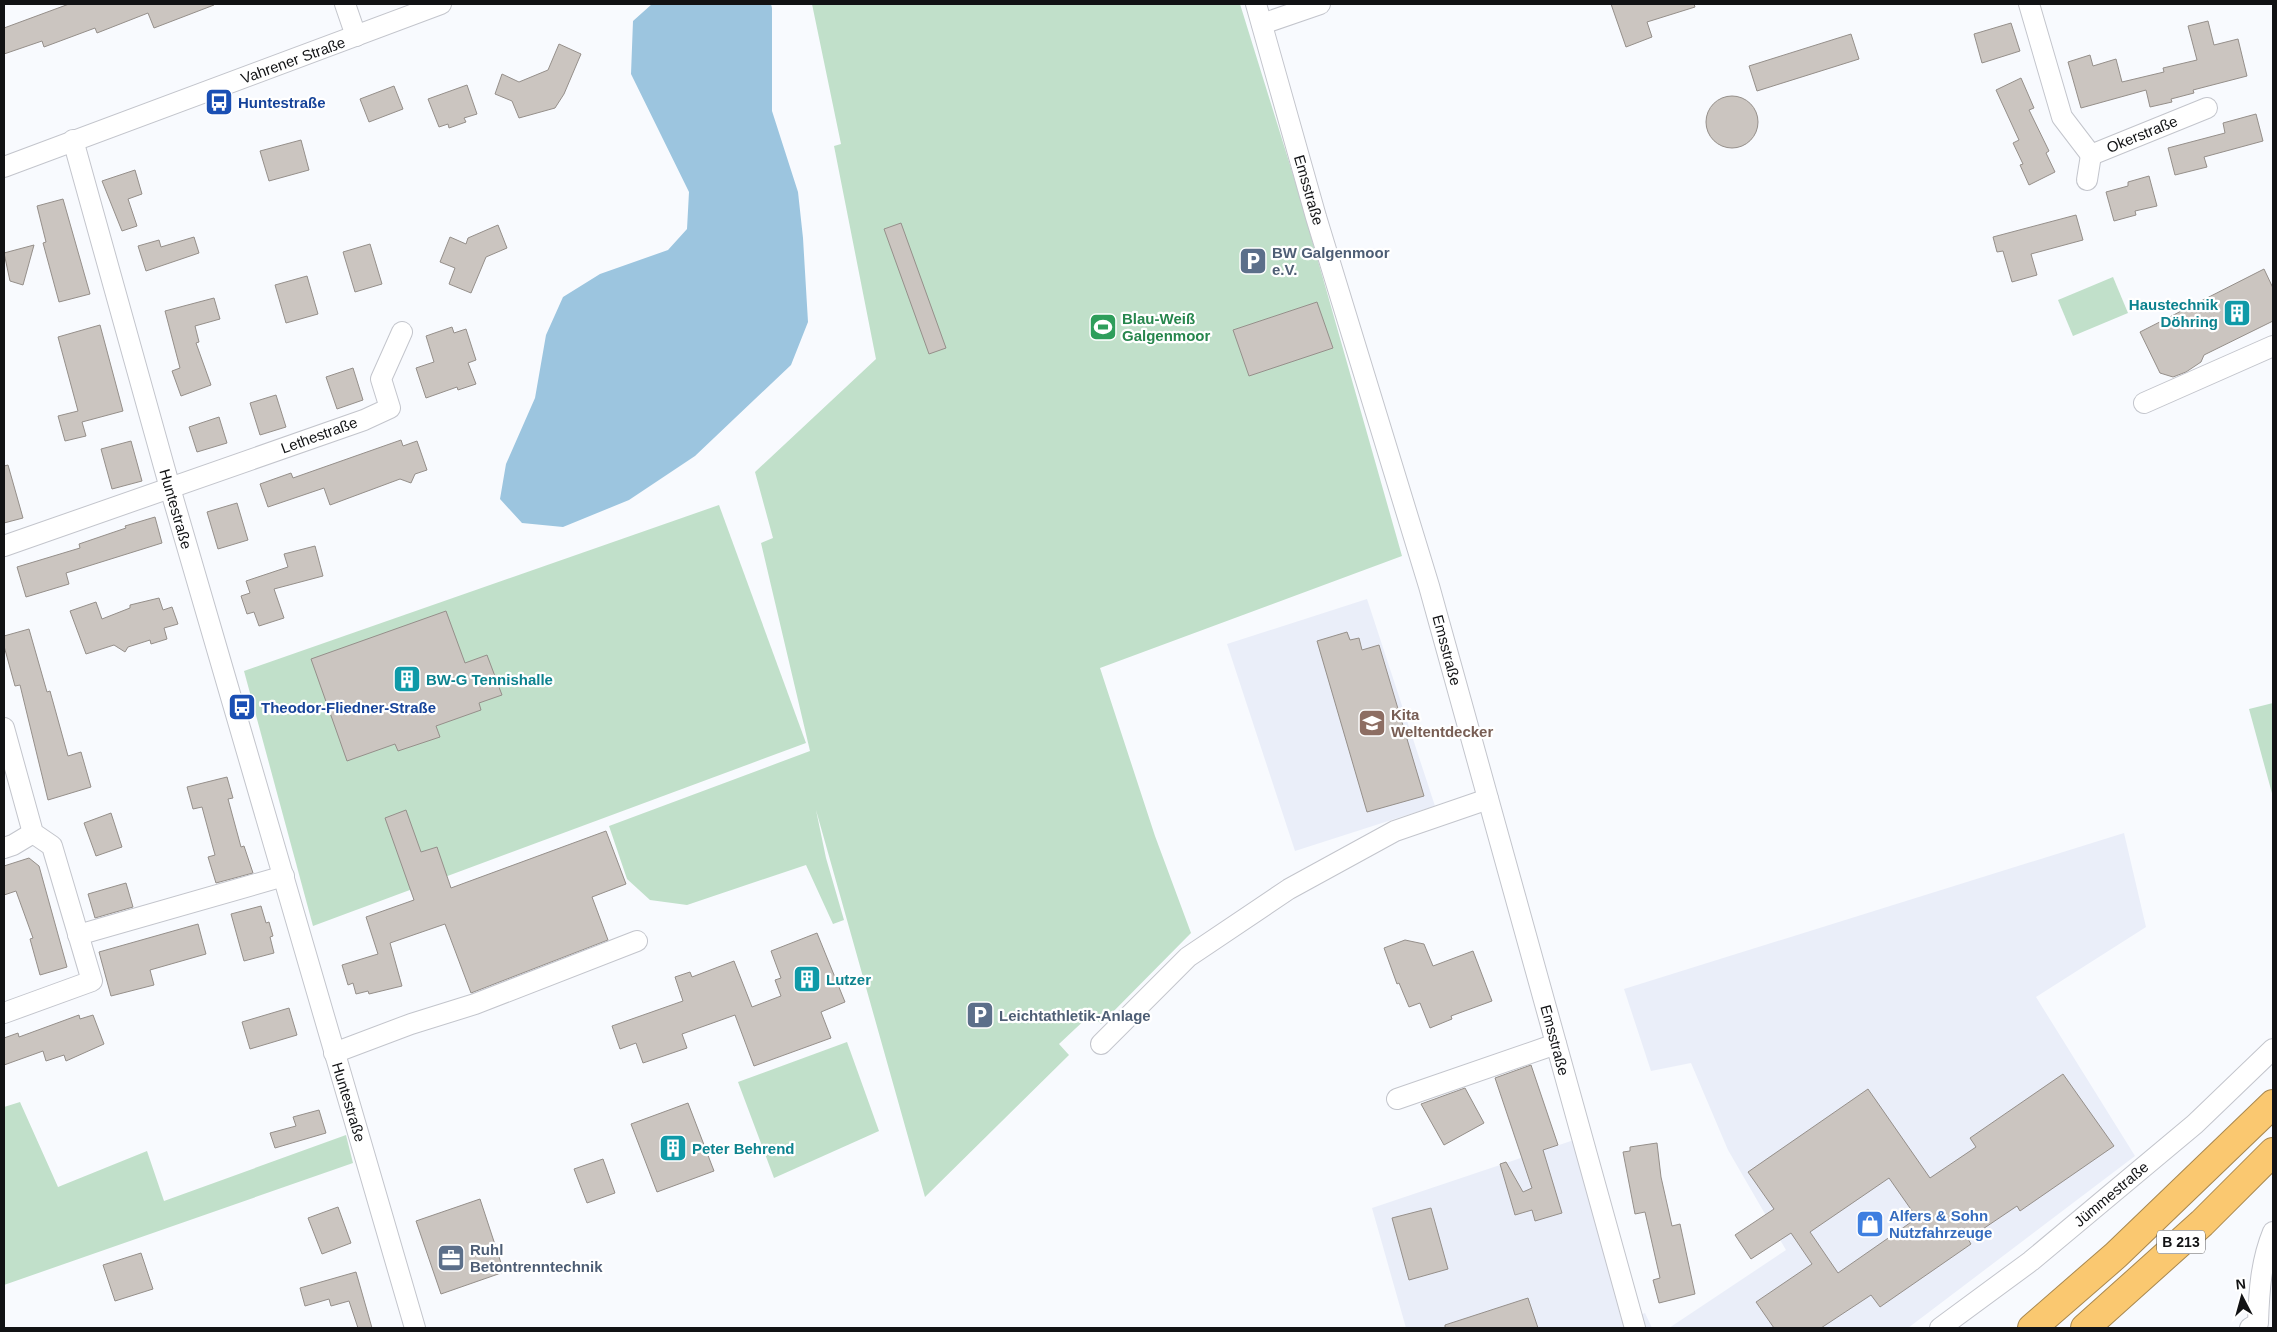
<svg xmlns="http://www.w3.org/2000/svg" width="2277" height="1332" viewBox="0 0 2277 1332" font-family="Helvetica,sans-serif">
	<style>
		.built { fill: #eaeef9 }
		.green { fill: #c1e0ca }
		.water { fill: #9cc5df }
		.building { fill: #cbc5c0; stroke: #958f8a; fill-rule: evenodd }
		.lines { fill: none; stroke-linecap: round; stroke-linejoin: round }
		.minor-casing { stroke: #c3c5cc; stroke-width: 22 }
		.highway-casing { stroke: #a88850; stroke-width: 30 }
		.minor { stroke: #fff; stroke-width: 20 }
		.highway { stroke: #fac870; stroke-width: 28 }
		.labels { text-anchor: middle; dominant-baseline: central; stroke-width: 4.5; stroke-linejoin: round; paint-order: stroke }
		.shield { fill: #fff; stroke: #58595a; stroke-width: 1 }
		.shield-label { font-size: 14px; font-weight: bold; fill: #111214 }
		.street-label { font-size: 15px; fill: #111214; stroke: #fff }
		.transit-label { font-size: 15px; font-weight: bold; fill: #164399; stroke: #fff; text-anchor: start }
		.service-label { font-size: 15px; font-weight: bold; fill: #4e5e75; stroke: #fff; text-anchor: start }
		.culture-label { font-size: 15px; font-weight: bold; fill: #0d838f; stroke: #fff; text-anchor: start }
		.leisure-label { font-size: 15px; font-weight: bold; fill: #27864d; stroke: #fff; text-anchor: start }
		.education-label { font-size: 15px; font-weight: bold; fill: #785e54; stroke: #fff; text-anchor: start }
		.shop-label { font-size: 15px; font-weight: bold; fill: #366cbe; stroke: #fff; text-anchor: start }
	</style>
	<rect width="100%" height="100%" fill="#f8fafe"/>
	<g class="built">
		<path d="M1367,599L1435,806L1295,851L1227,644Z"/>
		<path d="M2124,833L2146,927L2036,997L2135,1156L1908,1328H1669L1786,1250L1728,1150L1691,1063L1651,1071L1624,989Z"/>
		<path d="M1577,1139L1627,1320L1645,1313L1652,1328H1406L1372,1208Z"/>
	</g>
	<g class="green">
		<path d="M812,4H1240L1299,194L1402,556L1100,668L1155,836L1191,933L1101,1024L1091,1014L1059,1044L1069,1055L925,1197L816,810L826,858L844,920L833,924L806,865L687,905L650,900L627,879L609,826L810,751L761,543L773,538L755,472L876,359L834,146L841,144Z"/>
		<path d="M2113,277L2128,313L2073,336L2058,300Z"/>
		<path d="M719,505L806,743L313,926L244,671Z"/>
		<path d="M2273,703V797L2249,709Z"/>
		<path d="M847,1042L879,1131L774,1178L738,1082Z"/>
		<path d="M20,1102L58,1187L147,1151L164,1201L346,1135L353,1163L4,1285V1107Z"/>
	</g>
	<path class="water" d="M652,4H771L772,8V111L798,192L803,238L808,322L791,365L695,456L629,500L563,527L522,523L500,499L506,464L535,398L546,335L563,297L600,274L668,250L687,229L689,192L631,74L633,21Z"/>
	<g class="building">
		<path d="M69,4H213L214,5L154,28L148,13L97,33L95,28L44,47L42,41L4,54V28Z"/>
		<path d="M1611,4H1694L1695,7L1647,22L1652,37L1626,47Z"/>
		<path d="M2208,21L2214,45L2238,39L2247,76L2193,90L2194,93L2171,99L2172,102L2150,107L2146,90L2081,108L2068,62L2090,55L2093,66L2116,59L2122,82L2164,72L2163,68L2197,60L2188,26Z"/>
		<path d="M2011,23L2020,51L1982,63L1974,34Z"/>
		<path d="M1851,34L1859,59L1757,91L1749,66Z"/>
		<path d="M559,44L581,54L564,94L555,108L519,118L512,101L495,94L502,74L519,82L548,70Z"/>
		<path d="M2021,78L2034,108L2029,110L2049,151L2046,153L2055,172L2029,185L2020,165L2023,164L2013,143L2019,140L1996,90Z"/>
		<path d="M467,85L477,114L464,118L466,122L449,128L448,124L439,127L428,99Z"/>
		<path d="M394,86L403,109L369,122L360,99Z"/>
		<circle cx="1732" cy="122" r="26"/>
		<path d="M2256,114L2263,141L2204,157L2207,167L2175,175L2168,148L2225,133L2223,123Z"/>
		<path d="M301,140L309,170L269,181L260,151Z"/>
		<path d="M135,170L142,194L128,199L137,226L122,231L102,181Z"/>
		<path d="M2149,176L2157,206L2135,211L2136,215L2114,221L2106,192L2128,186V182Z"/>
		<path d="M63,199L90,294L59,302L43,243L46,242L37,206Z"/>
		<path d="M2076,215L2083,240L2031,254L2037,275L2012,282L2003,251L1997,252L1993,237Z"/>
		<path d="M901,223L946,348L929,354L884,229Z"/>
		<path d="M498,225L507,248L486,257L471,293L449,284L455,268L440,262L450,237L466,244L468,238Z"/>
		<path d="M194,237L199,253L146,271L138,246L159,240L161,247Z"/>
		<path d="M370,244L382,284L355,292L343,252Z"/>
		<path d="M34,245L23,285L10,281L4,253Z"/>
		<path d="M2264,269L2273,288V321L2204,355L2201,362L2186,372L2173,377L2160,373L2140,332Z"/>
		<path d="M307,276L318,314L286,323L275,285Z"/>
		<path d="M214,298L220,319L195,326L199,342L196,343L211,385L181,396L172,371L180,368L165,311Z"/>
		<path d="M1317,302L1333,348L1249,376L1233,330Z"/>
		<path d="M100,325L123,411L82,422L86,436L65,441L58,416L78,411L58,337Z"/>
		<path d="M452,327L454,333L466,329L476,360L468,363L476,384L458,390L457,387L426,398L416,368L434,362L426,336Z"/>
		<path d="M353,368L363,400L337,409L326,377Z"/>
		<path d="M276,395L286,427L260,435L250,403Z"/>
		<path d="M219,417L227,443L197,452L189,427Z"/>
		<path d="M401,440L403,446L417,441L427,470L415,474L411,483L400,479L330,505L324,488L268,507L260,484L291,473L293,478Z"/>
		<path d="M131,441L142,481L112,489L101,449Z"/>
		<path d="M8,465L23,518L4,523V466Z"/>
		<path d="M237,503L248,540L218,549L207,512Z"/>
		<path d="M155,517L162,543L66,573L69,584L26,597L17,567L80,548L79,544L126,528L125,526Z"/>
		<path d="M315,546L323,576L274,589L284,618L259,626L254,612L247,614L241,596L250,593L246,581L288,567L284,554Z"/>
		<path d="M159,598L163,610L172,607L178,624L164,628L167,639L151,644L150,640L128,647L125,652L114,645L86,654L70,611L96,602L102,619L130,608V605Z"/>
		<path d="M446,611L465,663L487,655L502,695L479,703L481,710L436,726L440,737L398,751L395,744L347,761L311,659Z"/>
		<path d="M29,629L47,692L50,691L68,756L81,752L91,787L48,800L20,685L15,686L4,646V636Z"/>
		<path d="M1347,632L1350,640L1359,638L1362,650L1379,645L1424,796L1367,812L1317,641Z"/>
		<path d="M227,777L233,798L228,799L241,847L244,846L253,873L216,883L208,857L215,855L202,807L193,809L187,787Z"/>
		<path d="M406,810L421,852L437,847L451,888L606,831L626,884L592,897L608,940L471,993L445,924L390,943L402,986L369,994L368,991L356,994L353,983L348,985L342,965L378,954L366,917L414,900L385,818Z"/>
		<path d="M111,813L122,847L96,856L84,823Z"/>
		<path d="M29,858L39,866L67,967L40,975L30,939L33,938L16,891L4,895V866Z"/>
		<path d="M126,883L133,907L95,918L88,894Z"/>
		<path d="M261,906L266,923L269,922L273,936L270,937L274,953L244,961L231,914Z"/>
		<path d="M198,924L206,954L150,970L154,985L111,996L99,952Z"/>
		<path d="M817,933L845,1002L821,1012L831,1038L754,1066L735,1015L682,1034L687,1048L643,1063L636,1043L620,1049L612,1026L683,1001L675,977L690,972L692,977L734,961L752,1007L781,996L775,980L781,978L771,951Z"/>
		<path d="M1405,940L1424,944L1433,966L1473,951L1492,1001L1451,1016L1452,1019L1430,1028L1420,1003L1409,1007L1399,983L1397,984L1384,948Z"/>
		<path d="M289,1008L297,1035L250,1049L242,1022Z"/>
		<path d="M79,1015L80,1019L93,1015L104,1044L66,1061L64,1055L46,1061L43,1051L4,1065V1038L18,1033L19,1037Z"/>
		<path d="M1531,1065L1558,1145L1543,1150L1562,1213L1535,1221L1532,1210L1515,1215L1500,1164L1506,1162L1523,1192L1532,1188L1495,1078Z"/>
		<path d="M2063,1074L2114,1146L2020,1211L2017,1206L1968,1239L1971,1244L1880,1307L1871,1295L1821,1328H1774L1756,1302L1812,1264L1791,1233L1751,1259L1735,1235L1774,1209L1748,1172L1868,1089L1930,1178L1976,1147L1970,1138ZM1889,1178L1917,1218L1838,1273L1810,1232Z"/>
		<path d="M1465,1088L1484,1123L1444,1145L1421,1104Z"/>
		<path d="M688,1103L714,1171L657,1192L631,1124Z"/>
		<path d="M319,1110L326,1133L275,1148L270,1133L296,1126L293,1117Z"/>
		<path d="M1657,1143L1661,1177L1672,1226L1680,1224L1695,1294L1659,1303L1653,1280L1660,1278L1645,1212L1635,1214L1623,1152L1630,1151V1147Z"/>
		<path d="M603,1159L615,1193L587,1203L574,1169Z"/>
		<path d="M480,1199L504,1272L441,1294L416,1221Z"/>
		<path d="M338,1207L351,1243L322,1254L308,1218Z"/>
		<path d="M1431,1208L1448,1269L1409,1280L1392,1218Z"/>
		<path d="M141,1253L153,1289L115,1301L103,1265Z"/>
		<path d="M356,1272L372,1328H358L349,1301L331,1306L329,1299L305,1306L300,1288Z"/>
		<path d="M1528,1298L1538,1328H1445V1325Z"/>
	</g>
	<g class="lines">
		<g class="minor-casing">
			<g id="minor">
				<path d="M345,4L356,36"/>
				<path d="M1256,4L1316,217L1429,586L1635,1328"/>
				<path d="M2029,4L2062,117L2091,155"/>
				<path d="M1262,24L1320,4"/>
				<path d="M73,140L170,488L415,1328"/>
				<path d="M2091,155L2207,108"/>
				<path d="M4,167L441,4"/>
				<path d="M2087,180L2091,155"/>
				<path d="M2144,403L2273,346"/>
				<path d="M4,546L364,420L390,408L381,379L402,332"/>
				<path d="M4,728L33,833L52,846L92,981L4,1013"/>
				<path d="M4,848L13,845L33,833"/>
				<path d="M78,935L284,876"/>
				<path d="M1101,1044L1188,957L1289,889L1395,831L1488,799"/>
				<path d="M334,1053L411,1024L475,1004L637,941"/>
				<path d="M1397,1099L1556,1044"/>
				<path d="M1940,1328L2031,1261L2195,1124L2273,1049"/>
				<path d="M2250,1328L2258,1323C2259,1291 2261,1261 2273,1232"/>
			</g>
		</g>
		<g class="highway-casing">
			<g id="highway">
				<path d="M2032,1328L2116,1255L2273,1104"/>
				<path d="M2085,1328L2202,1223L2273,1152"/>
			</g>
		</g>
		<use href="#minor" class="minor"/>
		<use href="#highway" class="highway"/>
	</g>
	<defs>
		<g id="bus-square" transform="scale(1.4375)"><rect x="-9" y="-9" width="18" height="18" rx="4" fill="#1a4fb4" stroke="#fff"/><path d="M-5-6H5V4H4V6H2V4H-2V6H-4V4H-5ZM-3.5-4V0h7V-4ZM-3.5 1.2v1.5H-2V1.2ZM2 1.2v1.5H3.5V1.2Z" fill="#fff"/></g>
		<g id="parking-square" transform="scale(1.4375)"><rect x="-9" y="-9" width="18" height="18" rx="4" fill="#5c6f8a" stroke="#fff"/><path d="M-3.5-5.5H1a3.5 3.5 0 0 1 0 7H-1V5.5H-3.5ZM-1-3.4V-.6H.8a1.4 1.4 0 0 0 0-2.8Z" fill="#fff"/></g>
		<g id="building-square" transform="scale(1.4375)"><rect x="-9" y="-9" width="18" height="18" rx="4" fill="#0f9aa8" stroke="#fff"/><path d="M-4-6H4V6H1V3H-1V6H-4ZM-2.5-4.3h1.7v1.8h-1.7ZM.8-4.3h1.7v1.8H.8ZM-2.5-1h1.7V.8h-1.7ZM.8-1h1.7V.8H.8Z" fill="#fff"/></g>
		<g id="stadium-square" transform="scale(1.4375)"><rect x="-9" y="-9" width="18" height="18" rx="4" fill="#2e9e5b" stroke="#fff"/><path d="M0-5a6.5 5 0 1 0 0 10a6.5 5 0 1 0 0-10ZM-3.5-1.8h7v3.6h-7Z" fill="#fff"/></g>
		<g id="school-square" transform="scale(1.4375)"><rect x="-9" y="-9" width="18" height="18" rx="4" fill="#8d6e63" stroke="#fff"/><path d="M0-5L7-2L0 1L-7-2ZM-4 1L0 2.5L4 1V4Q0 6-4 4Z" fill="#fff"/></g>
		<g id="shop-square" transform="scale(1.4375)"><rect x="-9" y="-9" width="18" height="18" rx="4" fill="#3f7fe0" stroke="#fff"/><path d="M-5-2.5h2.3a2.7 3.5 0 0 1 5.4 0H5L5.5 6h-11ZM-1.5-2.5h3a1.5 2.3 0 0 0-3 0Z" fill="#fff"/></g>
		<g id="office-square" transform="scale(1.4375)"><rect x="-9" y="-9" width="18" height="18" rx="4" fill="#5c6f8a" stroke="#fff"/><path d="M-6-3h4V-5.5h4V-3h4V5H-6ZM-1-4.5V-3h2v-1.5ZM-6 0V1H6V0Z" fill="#fff"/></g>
	</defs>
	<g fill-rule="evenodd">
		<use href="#bus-square" x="219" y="102"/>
		<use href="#parking-square" x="1253" y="261"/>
		<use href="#building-square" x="2237" y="313"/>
		<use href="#stadium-square" x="1103" y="327"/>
		<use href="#building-square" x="407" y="679"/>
		<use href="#bus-square" x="242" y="707"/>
		<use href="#school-square" x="1372" y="723"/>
		<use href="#building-square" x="807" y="979"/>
		<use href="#parking-square" x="980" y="1015"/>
		<use href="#building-square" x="673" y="1148"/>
		<use href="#shop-square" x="1870" y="1224"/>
		<use href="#office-square" x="451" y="1258"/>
	</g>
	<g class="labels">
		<rect class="shield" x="2157" y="1230.5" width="48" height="23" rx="4"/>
		<g class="shield-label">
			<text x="2181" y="1242">B 213</text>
		</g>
		<g class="street-label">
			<text transform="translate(293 60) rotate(-20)">Vahrener Straße</text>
			<text transform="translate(2142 134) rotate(-22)">Okerstraße</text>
			<text transform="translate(1309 190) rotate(74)">Emsstraße</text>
			<text transform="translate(319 435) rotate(-20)">Lethestraße</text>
			<text transform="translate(176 509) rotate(74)">Huntestraße</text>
			<text transform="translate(1447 650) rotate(75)">Emsstraße</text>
			<text transform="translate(1555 1040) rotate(75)">Emsstraße</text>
			<text transform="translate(349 1102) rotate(73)">Huntestraße</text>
			<text transform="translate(2111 1194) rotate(-40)">Jümmestraße</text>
		</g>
		<g class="transit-label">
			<text x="238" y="102">Huntestraße</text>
			<text x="261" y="707">Theodor-Fliedner-Straße</text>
		</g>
		<g class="service-label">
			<text x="1272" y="252">BW Galgenmoor<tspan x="1272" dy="17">e.V.</tspan></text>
			<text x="999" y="1015">Leichtathletik-Anlage</text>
			<text x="470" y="1249">Ruhl<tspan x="470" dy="17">Betontrenntechnik</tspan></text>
		</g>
		<g class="culture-label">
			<text x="2218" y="304" text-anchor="end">Haustechnik<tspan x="2218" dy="17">Döhring</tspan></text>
			<text x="426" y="679">BW-G Tennishalle</text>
			<text x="826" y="979">Lutzer</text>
			<text x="692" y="1148">Peter Behrend</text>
		</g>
		<g class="leisure-label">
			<text x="1122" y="318">Blau-Weiß<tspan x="1122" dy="17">Galgenmoor</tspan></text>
		</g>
		<g class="education-label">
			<text x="1391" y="714">Kita<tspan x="1391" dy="17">Weltentdecker</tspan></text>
		</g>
		<g class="shop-label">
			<text x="1889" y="1215">Alfers &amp; Sohn<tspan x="1889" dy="17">Nutzfahrzeuge</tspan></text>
		</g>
	</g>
	<rect width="2277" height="1332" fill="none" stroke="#111214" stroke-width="10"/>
	<g transform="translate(2242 1297) rotate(354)" stroke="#ffffff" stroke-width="4" paint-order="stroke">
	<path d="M0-4L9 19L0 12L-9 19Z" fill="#111214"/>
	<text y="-8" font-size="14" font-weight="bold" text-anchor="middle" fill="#111214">N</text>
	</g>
</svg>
